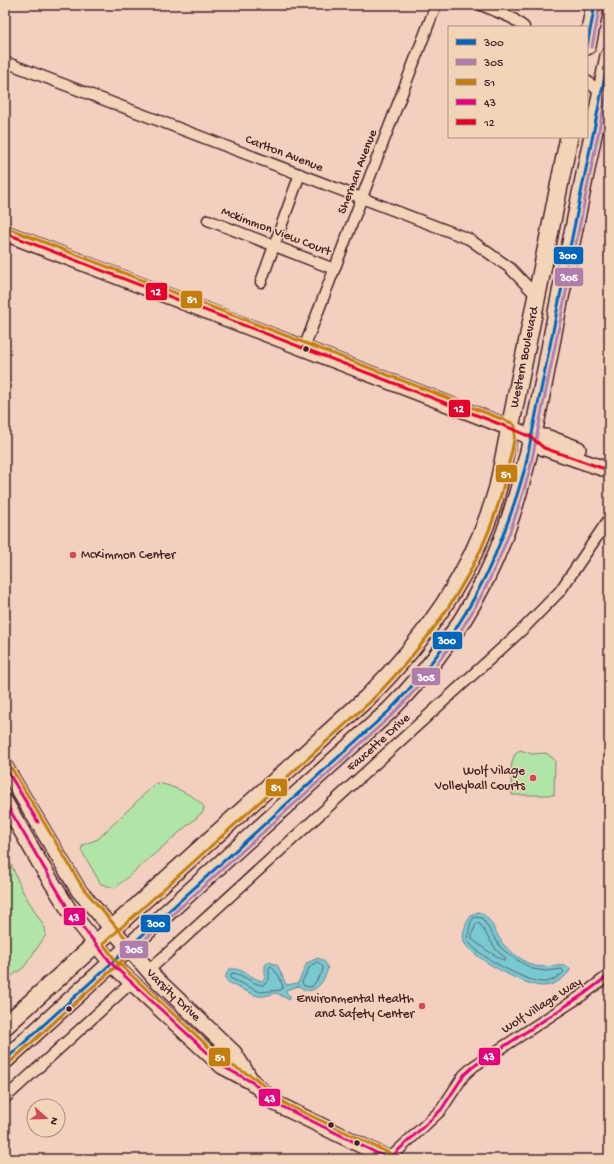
<svg xmlns="http://www.w3.org/2000/svg" width="614" height="1164" viewBox="0 0 614 1164" font-family="'Gochi Hand',sans-serif">
	<style>
		.green { fill: #b0e5a7; stroke: #7d8269 }
		.water { fill: #78c9d2; stroke: #66858f }
		.lines { fill: none; stroke-linecap: round; stroke-linejoin: round }
		.shore { stroke: #5c636e; stroke-width: 1 }
		.street-casing { stroke: #4a1f2b; stroke-width: 13 }
		.secondary-casing { stroke: #4a1f2b; stroke-width: 18 }
		.primary-casing { stroke: #4a1f2b; stroke-width: 20 }
		.street { stroke: #f2d4b8; stroke-width: 10 }
		.secondary { stroke: #f2d4b8; stroke-width: 15 }
		.primary { stroke: #f2d4b8; stroke-width: 17 }
		.bus-1-casing { stroke: #f2d4b8; stroke-width: 6 }
		.bus-2-casing { stroke: #f2d4b8; stroke-width: 6 }
		.bus-3-casing { stroke: #f2d4b8; stroke-width: 6 }
		.bus-4-casing { stroke: #f2d4b8; stroke-width: 6 }
		.bus-5-casing { stroke: #f2d4b8; stroke-width: 6 }
		.bus-1 { stroke: #0065bd; stroke-width: 3 }
		.bus-2 { stroke: #b07cae; stroke-width: 3 }
		.bus-3 { stroke: #c37e0d; stroke-width: 3 }
		.bus-4 { stroke: #e5007d; stroke-width: 3 }
		.bus-5 { stroke: #e4002b; stroke-width: 3 }
		.bus-dot { fill: #4a1f2b; stroke: #f2d4b8; stroke-width: 1.5 }
		.poi-dot { fill: #d1495b; stroke: #f2d4b8; stroke-width: 1.5 }
		.labels { text-anchor: middle; dominant-baseline: central; stroke-width: 3; stroke-linejoin: round; paint-order: stroke }
		.street-label { font-size: 13px; fill: #4a1f2b; stroke: #f2d4b8 }
		.poi-label { font-size: 13px; fill: #4a1f2b; stroke: #f2d4b8; text-anchor: end }
		.line-badge { stroke: #f2d4b8; stroke-width: 1.5 }
		.badge-label { font-size: 11px; text-anchor: middle; font-weight: bold; fill: #fff }
	</style>
	<rect width="100%" height="100%" fill="#f2cfbf"/>
	<filter id="ink" filterUnits="userSpaceOnUse"><feTurbulence type="fractalNoise" baseFrequency=".025" numOctaves="2"/><feDisplacementMap in="SourceGraphic" scale="8" xChannelSelector="R" yChannelSelector="G"/><feConvolveMatrix kernelMatrix="1 2 1 2 8 2 1 2 1" color-interpolation-filters="sRGB"/></filter>
	<g filter="url(#ink)">
		<g class="green">
			<path d="M520,750L532,754L546,753L555,760L554,795H512C512,783 507,757 520,750Z"/>
			<path d="M156,783C169,784 197,796 204,807L203,812L115,888L101,884L81,850L83,845L98,839Z"/>
			<path d="M7,863L11,864L22,890L45,928L46,935L24,967L5,981V865Z"/>
		</g>
		<g class="water">
			<path d="M478,912C491,915 496,936 504,945C512,953 525,963 535,966C545,968 556,965 566,966L570,968L569,972C562,980 553,986 542,986C525,986 468,956 463,940C464,929 466,916 478,912Z"/>
			<path d="M318,958L324,961L328,968C324,983 313,998 299,986L286,990V992L291,997L289,1000L277,993C271,994 265,997 258,996C254,995 229,984 227,981C224,977 227,973 229,969C242,967 250,978 262,981L265,978V966L268,961L278,966L286,985L298,983L307,963Z"/>
		</g>
		<g class="lines">
			<g class="shore">
				<path d="M475,917L482,918L501,948L512,957L533,969L546,971L562,969L564,972C557,978 550,983 541,982C525,981 473,954 467,939L471,922Z"/>
				<path d="M477,923L480,924L497,951L506,958L505,961L486,950L472,939V934Z"/>
				<path d="M318,962L323,967L322,973L312,987L304,986L302,982L310,966Z"/>
				<path d="M271,966L279,976L283,987L281,990L260,992L230,978L232,973C244,974 251,984 263,985L269,980V968Z"/>
			</g>
			<g class="street-casing">
				<g id="street">
					<path d="M481,5L512,18L524,27"/>
					<path d="M5,62L469,239L510,268L537,296"/>
					<path d="M587,81L609,100"/>
					<path d="M208,220L334,269"/>
					<path d="M261,282L300,174"/>
					<path d="M304,348L436,5"/>
					<path d="M148,971L524,628L560,591L609,519"/>
					<path d="M5,1098L132,982"/>
					<path d="M389,1159L441,1110L464,1075L474,1066L584,994L609,975"/>
				</g>
			</g>
			<g class="secondary-casing">
				<g id="secondary">
					<path d="M5,233L510,428L531,437L544,448L602,468H609"/>
					<path d="M531,437H546L578,449"/>
					<path id="s1" d="M5,767L79,891L88,901L155,978L234,1053L252,1082"/>
					<path d="M5,802L41,865L69,910L112,964L170,1018L222,1066L252,1082L277,1104L389,1159"/>
				</g>
			</g>
			<g class="primary-casing">
				<g id="primary">
					<path d="M587,46L595,5"/>
					<path id="s2" d="M5,1026L367,698C426,639 476,568 498,487L569,137"/>
					<path d="M5,1060L389,711C433,667 470,616 495,558C528,481 541,394 557,312C574,227 592,141 609,56"/>
				</g>
			</g>
			<use href="#street" class="street"/>
			<use href="#secondary" class="secondary"/>
			<use href="#primary" class="primary"/>
			<g class="bus-1-casing">
				<g id="bus-1">
					<path d="M587,46L595,5"/>
					<path d="M5,1060L389,711C462,635 497,568 525,468L609,56"/>
				</g>
			</g>
			<g class="bus-2-casing">
				<g id="bus-2">
					<path d="M592,47L600,6"/>
					<path d="M8,1064L392,715C466,639 502,570 530,469L609,81"/>
				</g>
			</g>
			<g class="bus-3-casing">
				<g id="bus-3">
					<path d="M7,228L512,423L515,426C516,440 510,457 507,471C488,562 435,636 370,702L103,944L116,961L225,1062L255,1078L286,1104L391,1154"/>
					<path d="M8,1064L132,952L134,948L83,888L9,764"/>
				</g>
			</g>
			<g class="bus-4-casing">
				<g id="bus-4">
					<path d="M5,767L38,822"/>
					<path d="M5,802L69,910L112,964L170,1018L222,1066L252,1082L277,1104L389,1159"/>
					<path d="M389,1159L441,1110L464,1075L474,1066L584,994L609,975"/>
				</g>
			</g>
			<g class="bus-5-casing">
				<path id="bus-5" d="M5,233L510,428L531,437L544,448L602,468H609"/>
			</g>
			<use href="#bus-1" class="bus-1"/>
			<use href="#bus-2" class="bus-2"/>
			<use href="#bus-3" class="bus-3"/>
			<use href="#bus-4" class="bus-4"/>
			<use href="#bus-5" class="bus-5"/>
		</g>
	</g>
	<g class="bus-dot">
		<circle cx="306" cy="349" r="3.5"/>
		<circle cx="69" cy="1009" r="3.5"/>
		<circle cx="331" cy="1125" r="3.5"/>
		<circle cx="357" cy="1143" r="3.5"/>
	</g>
	<g class="poi-dot">
		<circle cx="73" cy="555" r="4"/>
		<circle cx="533" cy="778" r="4"/>
		<circle cx="422" cy="1006" r="4"/>
	</g>
	<g class="labels">
		<g class="street-label">
			<text transform="translate(284 154) rotate(21)">Carlton Avenue</text>
			<text transform="translate(358 172) rotate(-69)">Sherman Avenue</text>
			<text transform="translate(276 232) rotate(21)">Mckimmon View Court</text>
			<text stroke="none"><textPath href="#s2" startOffset="872">Western Boulevard</textPath></text>
			<text transform="translate(379 743) rotate(-42)">Faucette Drive</text>
			<text stroke="none"><textPath href="#s1" startOffset="285">Varsity Drive</textPath></text>
			<text transform="translate(542 1006) rotate(-33)">Wolf Village Way</text>
		</g>
		<g class="poi-label">
			<text x="81" y="555" text-anchor="start">McKimmon Center</text>
			<text x="525" y="771">Wolf Vilage<tspan x="525" dy="15">Volleyball Courts</tspan></text>
			<text x="414" y="999">Environmental Health<tspan x="414" dy="15">and Safety Center</tspan></text>
		</g>
	</g>
	<g class="line-badge">
		<rect x="553" y="246" width="31" height="19" rx="4" fill="#0065bd"/>
		<rect x="554" y="267" width="30" height="20" rx="4" fill="#b07cae"/>
		<rect x="145" y="282" width="23" height="19" rx="4" fill="#e4002b"/>
		<rect x="180" y="290" width="23" height="19" rx="4" fill="#c37e0d"/>
		<rect x="448" y="399" width="23" height="19" rx="4" fill="#e4002b"/>
		<rect x="495" y="464" width="23" height="19" rx="4" fill="#c37e0d"/>
		<rect x="432" y="631" width="31" height="19" rx="4" fill="#0065bd"/>
		<rect x="411" y="667" width="30" height="19" rx="4" fill="#b07cae"/>
		<rect x="265" y="778" width="23" height="19" rx="4" fill="#c37e0d"/>
		<rect x="63" y="907" width="23" height="19" rx="4" fill="#e5007d"/>
		<rect x="140" y="914" width="31" height="19" rx="4" fill="#0065bd"/>
		<rect x="119" y="940" width="30" height="19" rx="4" fill="#b07cae"/>
		<rect x="478" y="1047" width="23" height="19" rx="4" fill="#e5007d"/>
		<rect x="208" y="1047" width="23" height="20" rx="4" fill="#c37e0d"/>
		<rect x="258" y="1088" width="23" height="19" rx="4" fill="#e5007d"/>
	</g>
	<g class="badge-label">
		<text x="568" y="259">300</text>
		<text x="569" y="281">305</text>
		<text x="156" y="295">12</text>
		<text x="192" y="303">51</text>
		<text x="459" y="412">12</text>
		<text x="506" y="478">51</text>
		<text x="447" y="644">300</text>
		<text x="426" y="681">305</text>
		<text x="276" y="791">51</text>
		<text x="74" y="921">43</text>
		<text x="156" y="927">300</text>
		<text x="134" y="953">305</text>
		<text x="489" y="1060">43</text>
		<text x="220" y="1061">51</text>
		<text x="270" y="1102">43</text>
	</g>
	<rect width="614" height="1164" fill="none" stroke="#f2d4b8" stroke-width="20"/>
	<rect x="10" y="10" width="594" height="1144" fill="none" stroke="#4a1f2b" stroke-width="1.5" filter="url(#ink)"/>
	<rect x="448" y="26" width="140" height="112" fill="#f2d4b8" stroke="#af8c80"/>
	<rect x="456" y="39" width="20" height="6" fill="#0065bd" stroke="#af8c80"/>
	<text x="484" y="46" font-size="12" fill="#4a1f2b">300</text>
	<rect x="456" y="59" width="20" height="6" fill="#b07cae" stroke="#af8c80"/>
	<text x="484" y="66" font-size="12" fill="#4a1f2b">305</text>
	<rect x="456" y="79" width="20" height="6" fill="#c37e0d" stroke="#af8c80"/>
	<text x="484" y="86" font-size="12" fill="#4a1f2b">51</text>
	<rect x="456" y="99" width="20" height="6" fill="#e5007d" stroke="#af8c80"/>
	<text x="484" y="106" font-size="12" fill="#4a1f2b">43</text>
	<rect x="456" y="119" width="20" height="6" fill="#e4002b" stroke="#af8c80"/>
	<text x="484" y="126" font-size="12" fill="#4a1f2b">12</text>
	<g transform="translate(46 1118) rotate(110)"><circle r="19" fill="#f2d4b8" stroke="#af8c80"/>
	<path d="M0-3L7 15L0 10L-7 15Z" fill="#d1495b"/>
	<text y="-6" font-size="11" font-weight="bold" text-anchor="middle" fill="#4a1f2b">N</text>
	</g>
</svg>
